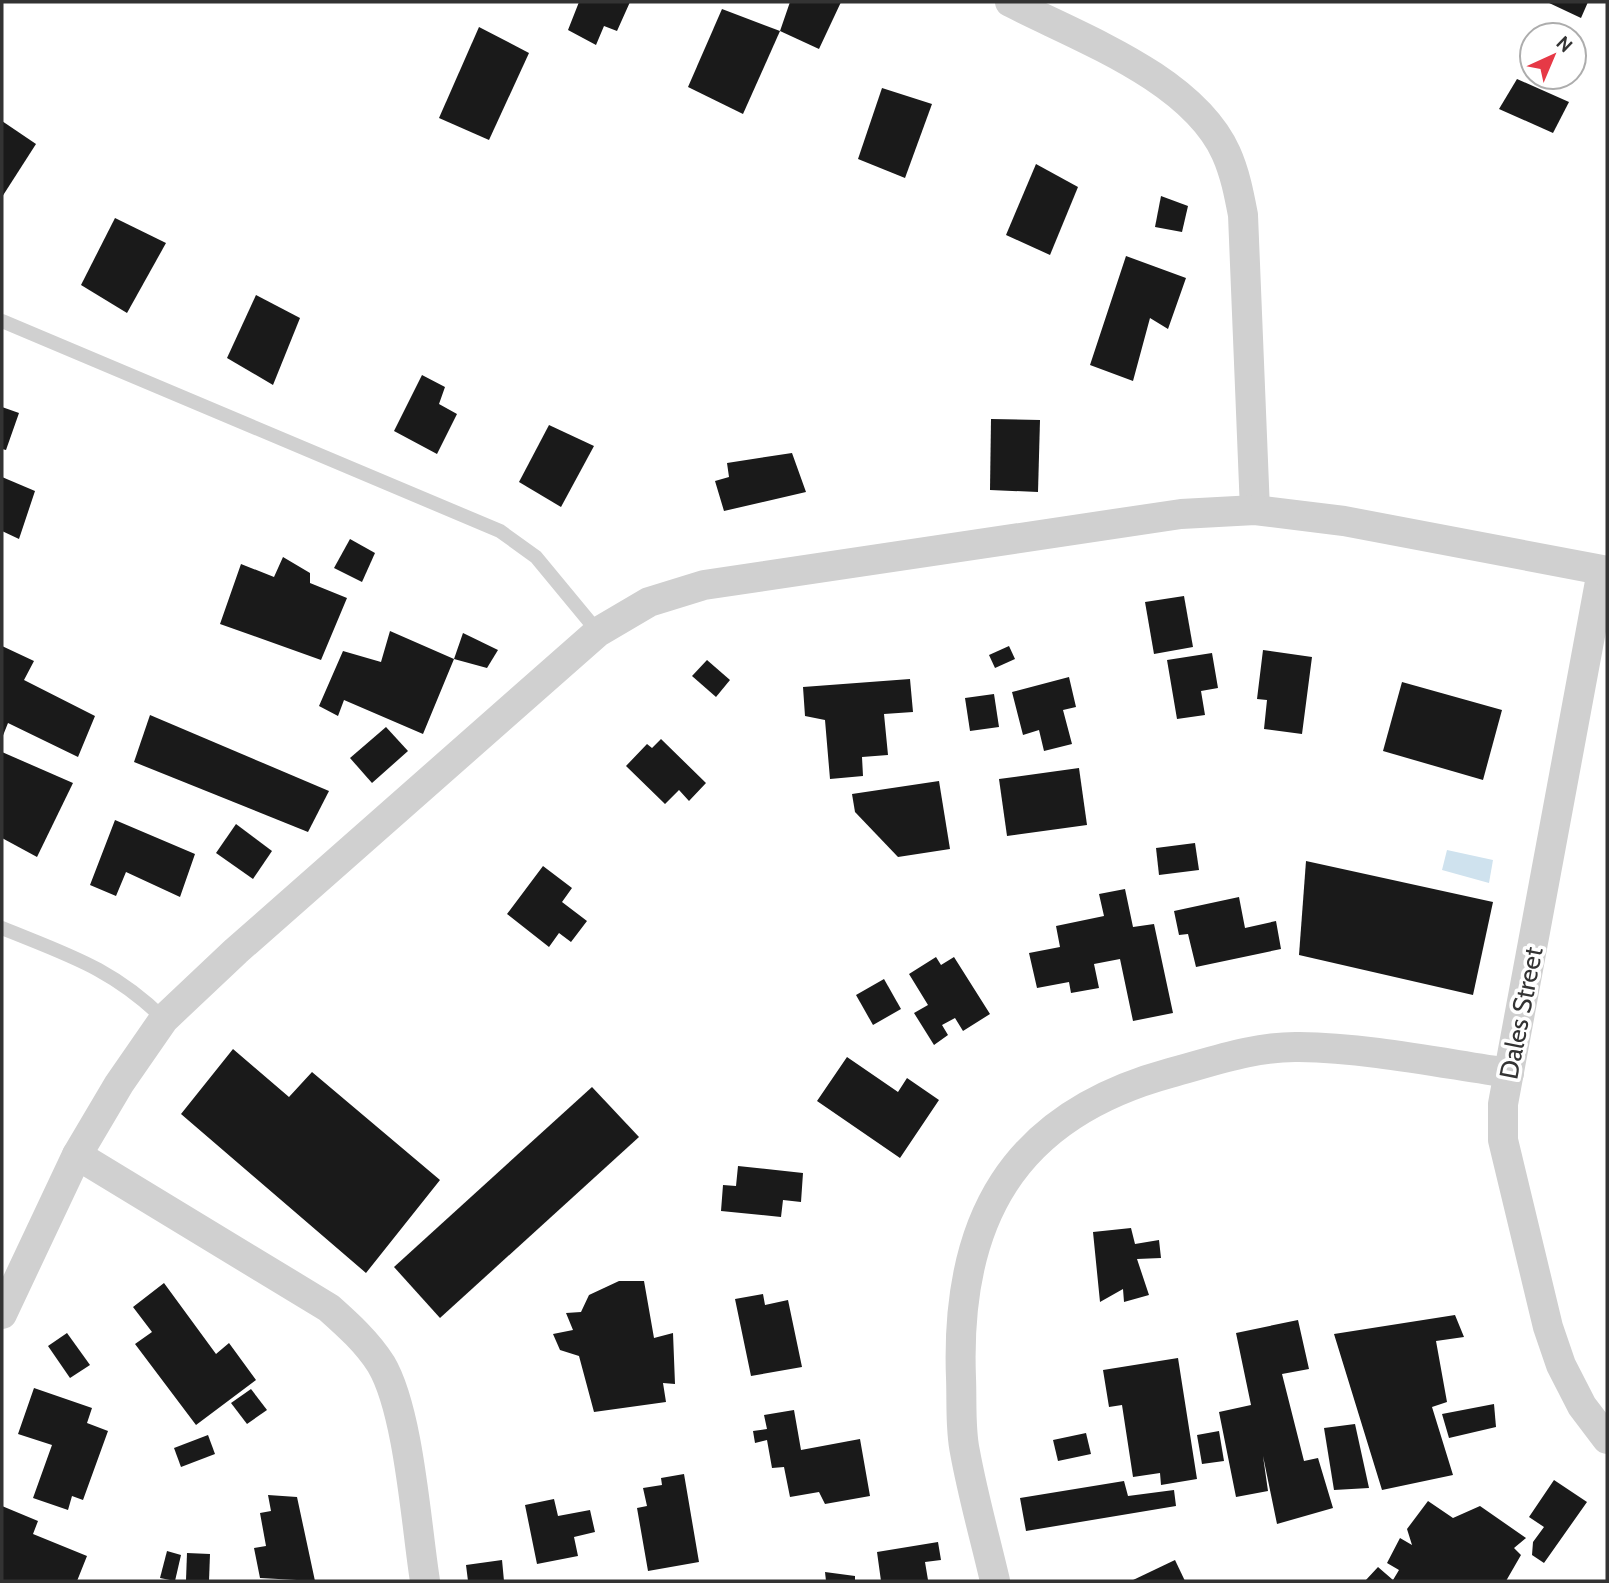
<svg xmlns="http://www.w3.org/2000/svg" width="1609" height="1583" viewBox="0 0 1609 1583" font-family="Cabin,sans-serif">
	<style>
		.water { fill: #cfe2ee }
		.building { fill: #1a1a1a }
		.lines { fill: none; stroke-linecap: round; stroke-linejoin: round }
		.service { stroke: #d0d0d0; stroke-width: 14 }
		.minor { stroke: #d0d0d0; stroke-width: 30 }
		.labels { text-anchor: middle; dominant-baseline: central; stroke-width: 7; stroke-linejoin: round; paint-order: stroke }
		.street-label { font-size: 26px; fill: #333; stroke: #fff }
	</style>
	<rect width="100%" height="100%" fill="#fff"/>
	<path class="water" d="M1447,850L1493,860L1489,883L1442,870Z"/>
	<g class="building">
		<path d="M579,2H630L617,31L604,26L596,45L568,30Z"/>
		<path d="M790,2H841L819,49L780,31Z"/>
		<path d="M1547,2H1588L1581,18Z"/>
		<path d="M722,9L780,31L743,114L688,87Z"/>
		<path d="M479,27L529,53L489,140L439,118Z"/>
		<path d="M1517,79L1569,102L1553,133L1499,109Z"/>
		<path d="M882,88L932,104L905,178L858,159Z"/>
		<path d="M2,121L36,144L2,197Z"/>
		<path d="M1036,164L1078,187L1050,255L1006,235Z"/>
		<path d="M1161,196L1188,206L1182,232L1155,227Z"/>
		<path d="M115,218L166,243L127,313L81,285Z"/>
		<path d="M1126,256L1186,278L1168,329L1150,318L1133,381L1090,365Z"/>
		<path d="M256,295L300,318L273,385L227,358Z"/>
		<path d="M422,375L445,387L439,404L457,414L437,454L394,431Z"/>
		<path d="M2,407L19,413L6,450L2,449Z"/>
		<path d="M991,419L1040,420L1038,492L990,490Z"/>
		<path d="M549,425L594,446L561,507L519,482Z"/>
		<path d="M792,453L806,492L724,511L715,481L729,477L727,463Z"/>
		<path d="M2,477L35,491L19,539L2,531Z"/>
		<path d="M350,539L375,553L362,582L334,568Z"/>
		<path d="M283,557L310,573V583L347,598L321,660L220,624L241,564L274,577Z"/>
		<path d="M1184,596L1193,647L1154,654L1145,602Z"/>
		<path d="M390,631L454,659L423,734L344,700L338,716L319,706L343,651L381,662Z"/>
		<path d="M463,633L498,650L487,668L454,659Z"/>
		<path d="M2,646L34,661L24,680L95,716L78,757L8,723L2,738Z"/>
		<path d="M1009,646L1015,659L995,668L989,655Z"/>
		<path d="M1263,650L1312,657L1302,734L1264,729L1267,700L1257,699Z"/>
		<path d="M1212,653L1218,688L1201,691L1205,715L1177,719L1167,660Z"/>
		<path d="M707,660L730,680L716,697L692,676Z"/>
		<path d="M1069,677L1076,707L1063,710L1072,744L1044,751L1039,730L1023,735L1012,692Z"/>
		<path d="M910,679L913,712L884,714L888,755L862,757L863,776L830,779L825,720L805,716L803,687Z"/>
		<path d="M1402,682L1502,710L1483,780L1383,751Z"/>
		<path d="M994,694L999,727L970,731L965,698Z"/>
		<path d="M150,715L329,791L308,832L134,762Z"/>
		<path d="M386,727L408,751L372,783L350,758Z"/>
		<path d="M661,739L706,783L689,801L679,790L665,804L626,766L647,744L652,748Z"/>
		<path d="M2,752L73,783L37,857L2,838Z"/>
		<path d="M1079,768L1087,825L1007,836L999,779Z"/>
		<path d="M939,781L950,849L898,857L855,812L852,794Z"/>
		<path d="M115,820L195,854L180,897L126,872L116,896L90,885Z"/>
		<path d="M236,824L272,851L253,879L216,853Z"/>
		<path d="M1195,843L1199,870L1159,875L1156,848Z"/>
		<path d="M1306,861L1493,902L1473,995L1299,955Z"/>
		<path d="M543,866L572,888L562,902L587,921L571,942L559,933L549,947L507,914Z"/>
		<path d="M1125,889L1133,927L1154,924L1173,1013L1133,1021L1120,959L1094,964L1099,988L1071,993L1069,982L1037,988L1029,953L1060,947L1056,926L1104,916L1099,894Z"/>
		<path d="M1239,897L1245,928L1276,921L1281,949L1196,967L1188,934L1179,935L1174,911Z"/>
		<path d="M936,957L941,965L954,957L990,1014L963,1031L955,1018L942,1025L948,1035L934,1045L914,1013L928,1005L909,974Z"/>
		<path d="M884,979L901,1009L873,1025L856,995Z"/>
		<path d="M233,1049L289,1097L312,1072L440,1180L366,1273L181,1114Z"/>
		<path d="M847,1057L898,1092L907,1078L939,1100L900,1158L817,1101Z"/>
		<path d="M592,1087L639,1137L440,1318L394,1267Z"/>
		<path d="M738,1166L803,1173L801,1202L783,1200L781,1217L721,1211L723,1185L736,1186Z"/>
		<path d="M1131,1228L1135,1244L1159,1240L1161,1258L1137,1259L1149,1295L1124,1302L1123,1289L1100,1302L1093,1232Z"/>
		<path d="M619,1281H644L654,1338L673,1333L675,1384L663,1383L666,1402L594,1412L579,1356L560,1350L553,1334L573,1330L566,1313L581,1312L589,1295Z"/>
		<path d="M164,1283L216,1354L229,1343L256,1380L196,1425L135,1344L152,1332L133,1307Z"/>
		<path d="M763,1294L765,1305L788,1300L802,1367L751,1376L735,1299Z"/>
		<path d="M1455,1315L1464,1337L1436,1341L1447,1402L1432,1407L1453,1475L1382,1490L1334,1334Z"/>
		<path d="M1298,1320L1309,1369L1282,1374L1304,1461L1318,1458L1333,1508L1277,1524L1263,1456L1268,1491L1236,1497L1219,1412L1251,1405L1236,1333Z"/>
		<path d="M67,1333L90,1365L70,1378L48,1346Z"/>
		<path d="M1178,1358L1197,1479L1161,1485L1160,1473L1133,1477L1122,1405L1109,1407L1103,1370Z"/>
		<path d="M34,1388L92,1408L87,1423L108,1431L83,1500L72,1496L68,1510L33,1498L52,1445L18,1434Z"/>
		<path d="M251,1389L267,1410L247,1424L231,1403Z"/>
		<path d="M1494,1404L1496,1427L1449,1438L1442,1414Z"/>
		<path d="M794,1410L801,1450L860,1439L870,1496L825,1504L819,1492L790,1497L784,1467L772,1468L767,1440L755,1443L753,1431L767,1429L764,1415Z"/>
		<path d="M1355,1424L1369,1488L1334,1490L1324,1428Z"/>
		<path d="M1219,1431L1224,1461L1202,1464L1197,1435Z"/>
		<path d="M1086,1433L1091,1454L1058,1461L1053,1440Z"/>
		<path d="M208,1435L215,1454L181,1467L174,1448Z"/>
		<path d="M684,1474L699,1562L648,1571L637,1508L647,1506L643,1488L662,1485L661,1478Z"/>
		<path d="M1554,1480L1587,1502L1544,1563L1532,1555L1533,1542L1544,1527L1529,1517Z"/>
		<path d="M1124,1481L1128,1496L1174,1490L1176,1506L1026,1531L1020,1498Z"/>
		<path d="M268,1495L297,1497L315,1581L260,1578L254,1548L266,1546L260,1513L271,1511Z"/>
		<path d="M554,1499L558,1516L590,1510L595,1532L574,1537L578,1556L537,1564L525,1505Z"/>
		<path d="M1428,1501L1453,1518L1480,1506L1526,1538L1514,1548L1521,1555L1506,1581H1365L1378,1567L1393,1580L1399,1570L1387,1563L1400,1538L1412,1545L1407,1529Z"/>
		<path d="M2,1506L38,1521L33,1534L87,1556L77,1581H2Z"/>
		<path d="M938,1542L941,1560L925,1562L928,1580L881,1581L877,1552Z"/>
		<path d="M167,1551L181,1555L175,1581L160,1578Z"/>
		<path d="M187,1553L210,1554L209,1581L186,1580Z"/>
		<path d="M502,1560L504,1581H468L466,1565Z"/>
		<path d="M1175,1560L1185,1581H1131Z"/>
		<path d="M825,1572L855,1576V1581H826Z"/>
	</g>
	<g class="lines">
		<g class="service">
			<path d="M2,321L500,531L536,557L598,632"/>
			<path d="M2,928C68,955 112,968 164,1019"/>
		</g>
		<g class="minor">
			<path d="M1010,2C1080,38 1192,78 1226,153C1235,173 1239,194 1243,215L1255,510"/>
			<path d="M1602,571L1503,1104V1140L1548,1327L1561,1365L1582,1406L1607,1439"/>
			<path d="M77,1155L329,1308C348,1325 367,1342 381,1364C409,1411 416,1524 425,1581"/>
			<path d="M2,1314L77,1155L119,1084L164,1019L236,951L598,632L649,602L704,585L1181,514L1255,510L1344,521L1607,571"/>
			<path d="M995,1581C985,1538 973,1496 965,1452C960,1429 962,1402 961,1378C955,1221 1012,1116 1170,1073C1211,1062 1255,1046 1299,1047C1369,1048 1440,1063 1509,1073"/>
		</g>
	</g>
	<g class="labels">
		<g class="street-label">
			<text transform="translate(1521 1013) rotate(-79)">Dales Street</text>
		</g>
	</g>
	<rect width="1609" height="1583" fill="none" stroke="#333333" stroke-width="7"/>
	<g transform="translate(1553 56) rotate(44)"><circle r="33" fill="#ffffff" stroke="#adadad" stroke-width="2"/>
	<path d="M0-5L12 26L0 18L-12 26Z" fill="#e63946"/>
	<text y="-10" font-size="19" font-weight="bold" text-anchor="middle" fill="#333333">N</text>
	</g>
</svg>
